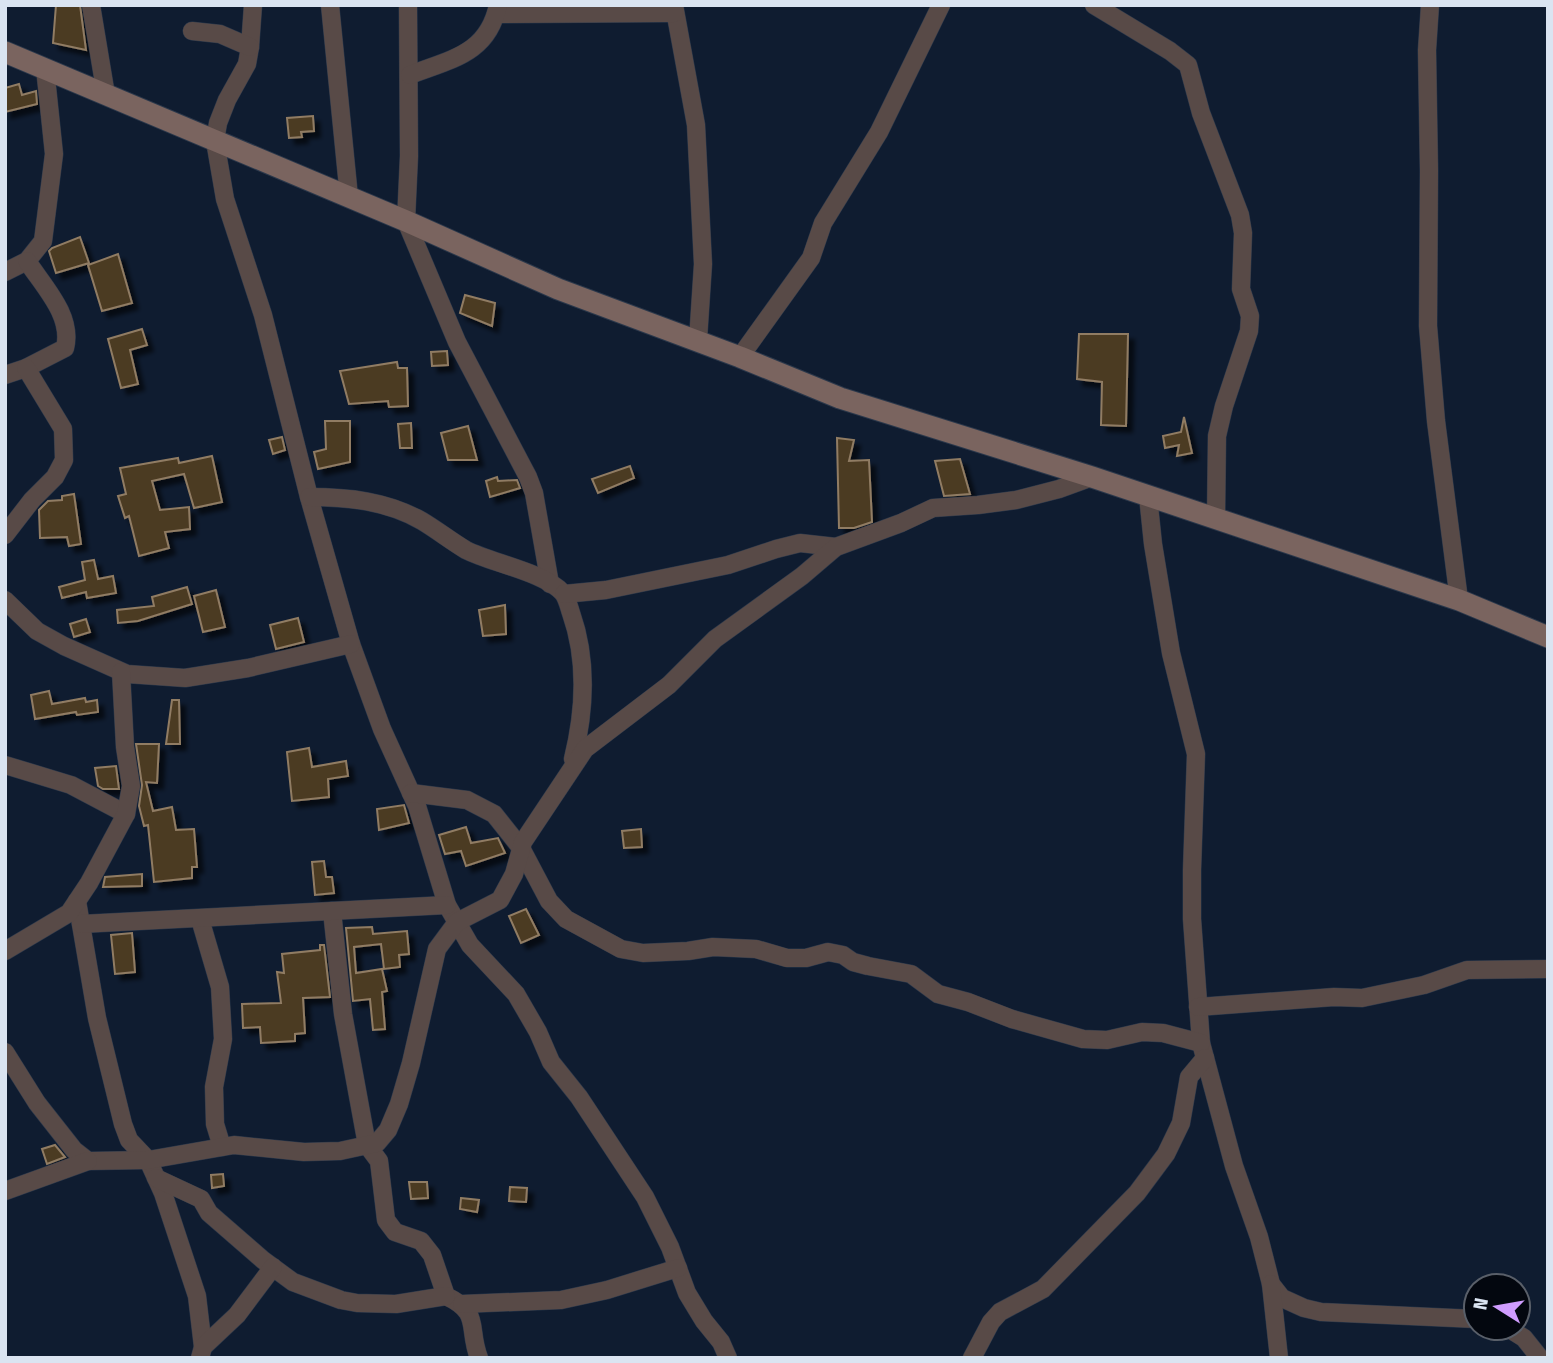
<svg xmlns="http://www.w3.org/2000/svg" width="1553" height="1363" viewBox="0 0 1553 1363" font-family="'Fira Sans Condensed',sans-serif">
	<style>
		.building { fill: #4b3a23; stroke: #907c63; stroke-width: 2; filter: url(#shadow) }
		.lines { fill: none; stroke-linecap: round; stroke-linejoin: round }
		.street-casing { stroke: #2b384b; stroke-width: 19 }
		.secondary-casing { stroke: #2b384b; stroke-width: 23 }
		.street { stroke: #584a47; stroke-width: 18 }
		.secondary { stroke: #7a645f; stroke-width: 21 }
	</style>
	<defs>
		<filter id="shadow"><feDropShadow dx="6" dy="6" stdDeviation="2" flood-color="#0009"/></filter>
	</defs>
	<rect width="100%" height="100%" fill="#0f1c30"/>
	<g class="building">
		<path d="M56,5H80L86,50L53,43Z"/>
		<path d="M19,84L22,95L36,91L37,104L5,112V88Z"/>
		<path d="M313,116L314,131L301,132L302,137L289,138L287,118Z"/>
		<path d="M80,237L89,263L56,273L49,251L52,248Z"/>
		<path d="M118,254L132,303L102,311L88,265Z"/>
		<path d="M465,295L495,303L492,326L460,313Z"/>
		<path d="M142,329L147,345L130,350L138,384L121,388L108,339Z"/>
		<path d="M1079,334H1128L1126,426L1101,425L1102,382L1077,379Z"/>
		<path d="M447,351L448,365L432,366L431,352Z"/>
		<path d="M397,362L398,368H407L408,406L389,407L388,401L349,404L340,371Z"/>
		<path d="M1184,417L1192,453L1177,456L1179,445L1165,448L1163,436L1181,432Z"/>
		<path d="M325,421H350V462L318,469L314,452L326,449Z"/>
		<path d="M411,423L412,448H400L398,424Z"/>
		<path d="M468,426L477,460H448L441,433Z"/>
		<path d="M282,437L285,450L273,454L269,440Z"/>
		<path d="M837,438L854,440L849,461L869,460L872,522L854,528H839Z"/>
		<path d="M212,456L222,502L194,508L184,474L152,481L160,510L189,507L190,529L165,532L169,548L139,556L129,516L125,518L118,496L126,494L120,468L178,458L179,463Z"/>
		<path d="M960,459L970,494L944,496L935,461Z"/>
		<path d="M630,466L634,478L598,493L592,479Z"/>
		<path d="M497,477L498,481L517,480L520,488L490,497L486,481Z"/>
		<path d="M74,494L81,544L69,546L67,537L40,538L39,510L48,501L62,500V496Z"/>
		<path d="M94,560L98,579L113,576L116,593L87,598L86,592L62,598L59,587L85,580L82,562Z"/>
		<path d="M187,587L192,604L138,621L118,623L117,610L154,606L152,597Z"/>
		<path d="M216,590L225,627L203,632L194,596Z"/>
		<path d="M505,605L506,634L483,636L479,610Z"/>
		<path d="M298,618L304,642L276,649L270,625Z"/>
		<path d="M86,619L90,632L74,637L70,624Z"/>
		<path d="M49,691L52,704L85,698L86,702L97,700L98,712L77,715L76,712L35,719L31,695Z"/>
		<path d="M172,700H179L180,744H166Z"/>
		<path d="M136,744H159L157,783L146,782L153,811L172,807L176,830L194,829L197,867H192V878L154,882L148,825L144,826L139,806L142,785Z"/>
		<path d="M309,748L312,767L346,761L348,776L328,779L329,797L292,801L287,752Z"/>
		<path d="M116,766L119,789H103L98,786L95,768Z"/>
		<path d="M404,805L409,823L379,830L377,809Z"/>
		<path d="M466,827L471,843L498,838L505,853L466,866L461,851L445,854L439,835Z"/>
		<path d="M641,829L642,847L624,848L622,831Z"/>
		<path d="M324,861L326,877H332L334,893L315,895L312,862Z"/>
		<path d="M142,874V886L103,887L105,877Z"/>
		<path d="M526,909L539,935L521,943L509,916Z"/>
		<path d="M372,927L373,934L407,931L409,954L399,955L400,967L384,969L381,944L354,947L356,973L382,969L387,991L382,992L385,1029L373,1030L370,999L353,1001L346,928Z"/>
		<path d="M132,933L135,972L115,974L111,935Z"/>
		<path d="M320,945H324L330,997L303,998L305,1033L295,1034V1041L261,1043L260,1027L243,1028L242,1004L281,1003L277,972L284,973L282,954L320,950Z"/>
		<path d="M55,1145L65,1157L47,1164L42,1149Z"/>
		<path d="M223,1174L224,1186L212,1188L211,1175Z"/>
		<path d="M409,1182H427L428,1198L411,1199Z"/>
		<path d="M510,1187L527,1188L526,1202L509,1201Z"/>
		<path d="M461,1198L479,1200L477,1212L460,1209Z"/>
	</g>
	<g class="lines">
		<g class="street-casing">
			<g id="street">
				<path d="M91,5L106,95"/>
				<path d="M253,5L250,47L247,64L227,100L218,123L215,141L225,199L263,315L309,497L351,644L382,729L417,806L447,905L470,945L516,994L538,1032L551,1062L579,1097L645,1197L670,1247L687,1293L704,1321L721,1342L728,1358"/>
				<path d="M330,5L349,197"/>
				<path d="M408,5L409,156L406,221L457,342L528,477L534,493L550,584"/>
				<path d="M674,5L696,125L703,264L698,340"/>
				<path d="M1094,5L1170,51L1188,65L1201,113L1240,215L1243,233L1241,289L1250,316L1249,331L1224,406L1217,436L1216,519"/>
				<path d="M1430,5L1427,50L1429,171L1428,326L1436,421L1459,600"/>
				<path d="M496,14L674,13"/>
				<path d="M192,31L220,34L250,47"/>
				<path d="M410,75C451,59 488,54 498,5"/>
				<path d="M5,272L27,261L43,241L54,154L45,68"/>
				<path d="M740,357L811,258L823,223L879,132L941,5"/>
				<path d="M5,375L26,368L65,348C73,316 44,287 27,261"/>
				<path d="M1148,496L1153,544L1171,653L1196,754L1192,870V919L1201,1043L1234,1166L1259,1237L1271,1284L1282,1298L1304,1308L1321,1312L1476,1319"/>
				<path d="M309,497C348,497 387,501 422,521C437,530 451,541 466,550C491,563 544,572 563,593C567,598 569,607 571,613C588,661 585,710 573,759"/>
				<path d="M5,535L32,500L55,477L64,460L63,429L26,368"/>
				<path d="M564,594L606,590L728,565L776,549L800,543L836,547"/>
				<path d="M5,600L37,631L64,646L127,674L185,678L248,668L351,644"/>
				<path d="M5,765L71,785L126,814"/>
				<path d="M411,793L467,800L494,814L521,848L549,901L566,919L621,949L643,953L688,951L713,947L756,949L787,958H806L828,952L843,955L853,962L868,966L911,974L938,994L968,1002L1012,1019L1083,1039L1107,1040L1142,1032L1163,1033L1201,1043"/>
				<path d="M77,901L97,1018L123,1124L129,1140L148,1160L163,1193L197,1296L203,1347L200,1358"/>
				<path d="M332,911L343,1014L367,1145L379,1161L386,1220L395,1232L421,1241L432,1255L446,1296C482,1313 467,1327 479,1358"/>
				<path d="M200,919L220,987L223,1039L214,1087L215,1124L222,1147"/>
				<path d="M81,924L447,905"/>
				<path d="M5,951L69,913L89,883L126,814L131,786L125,747L121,672"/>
				<path d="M1198,1007L1334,997L1362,998L1424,985L1467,970L1548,969"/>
				<path d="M5,1052L37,1103L74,1150L88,1161L148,1160L234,1145L304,1152L340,1151L377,1143L388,1130L399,1104L411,1063L437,949L457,922L500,900L514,874L523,842L585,749L669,685L715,639L802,576L836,547L901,523L933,508L978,505L1016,500L1059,489L1092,477"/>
				<path d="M156,1178L201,1199L209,1213L263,1260L293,1282L341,1300L357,1303L396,1304L446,1296"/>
				<path d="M5,1191L88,1161"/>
				<path d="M1271,1284L1279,1358"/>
				<path d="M462,1304L561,1300L607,1290L678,1268"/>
				<path d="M1508,1328L1524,1338L1540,1358"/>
				<path d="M203,1347L237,1315L273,1267"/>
				<path d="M972,1358L991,1322L1000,1312L1043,1289L1137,1193L1166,1154L1181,1123L1189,1077L1205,1058"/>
			</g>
		</g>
		<g class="secondary-casing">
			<path id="secondary" d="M5,52L406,221L558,289L740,357L840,398L1092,477L1459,600L1548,637"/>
		</g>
		<use href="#street" class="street"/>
		<use href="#secondary" class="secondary"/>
	</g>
	<rect width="1553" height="1363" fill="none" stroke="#dae4f1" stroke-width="14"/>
	<g transform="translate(1497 1307) rotate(281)"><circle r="33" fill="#03070f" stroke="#595f69" stroke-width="2"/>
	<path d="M0-5L12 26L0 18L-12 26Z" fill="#d09dff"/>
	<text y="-10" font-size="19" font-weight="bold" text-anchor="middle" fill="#dae4f1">N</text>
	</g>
</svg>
